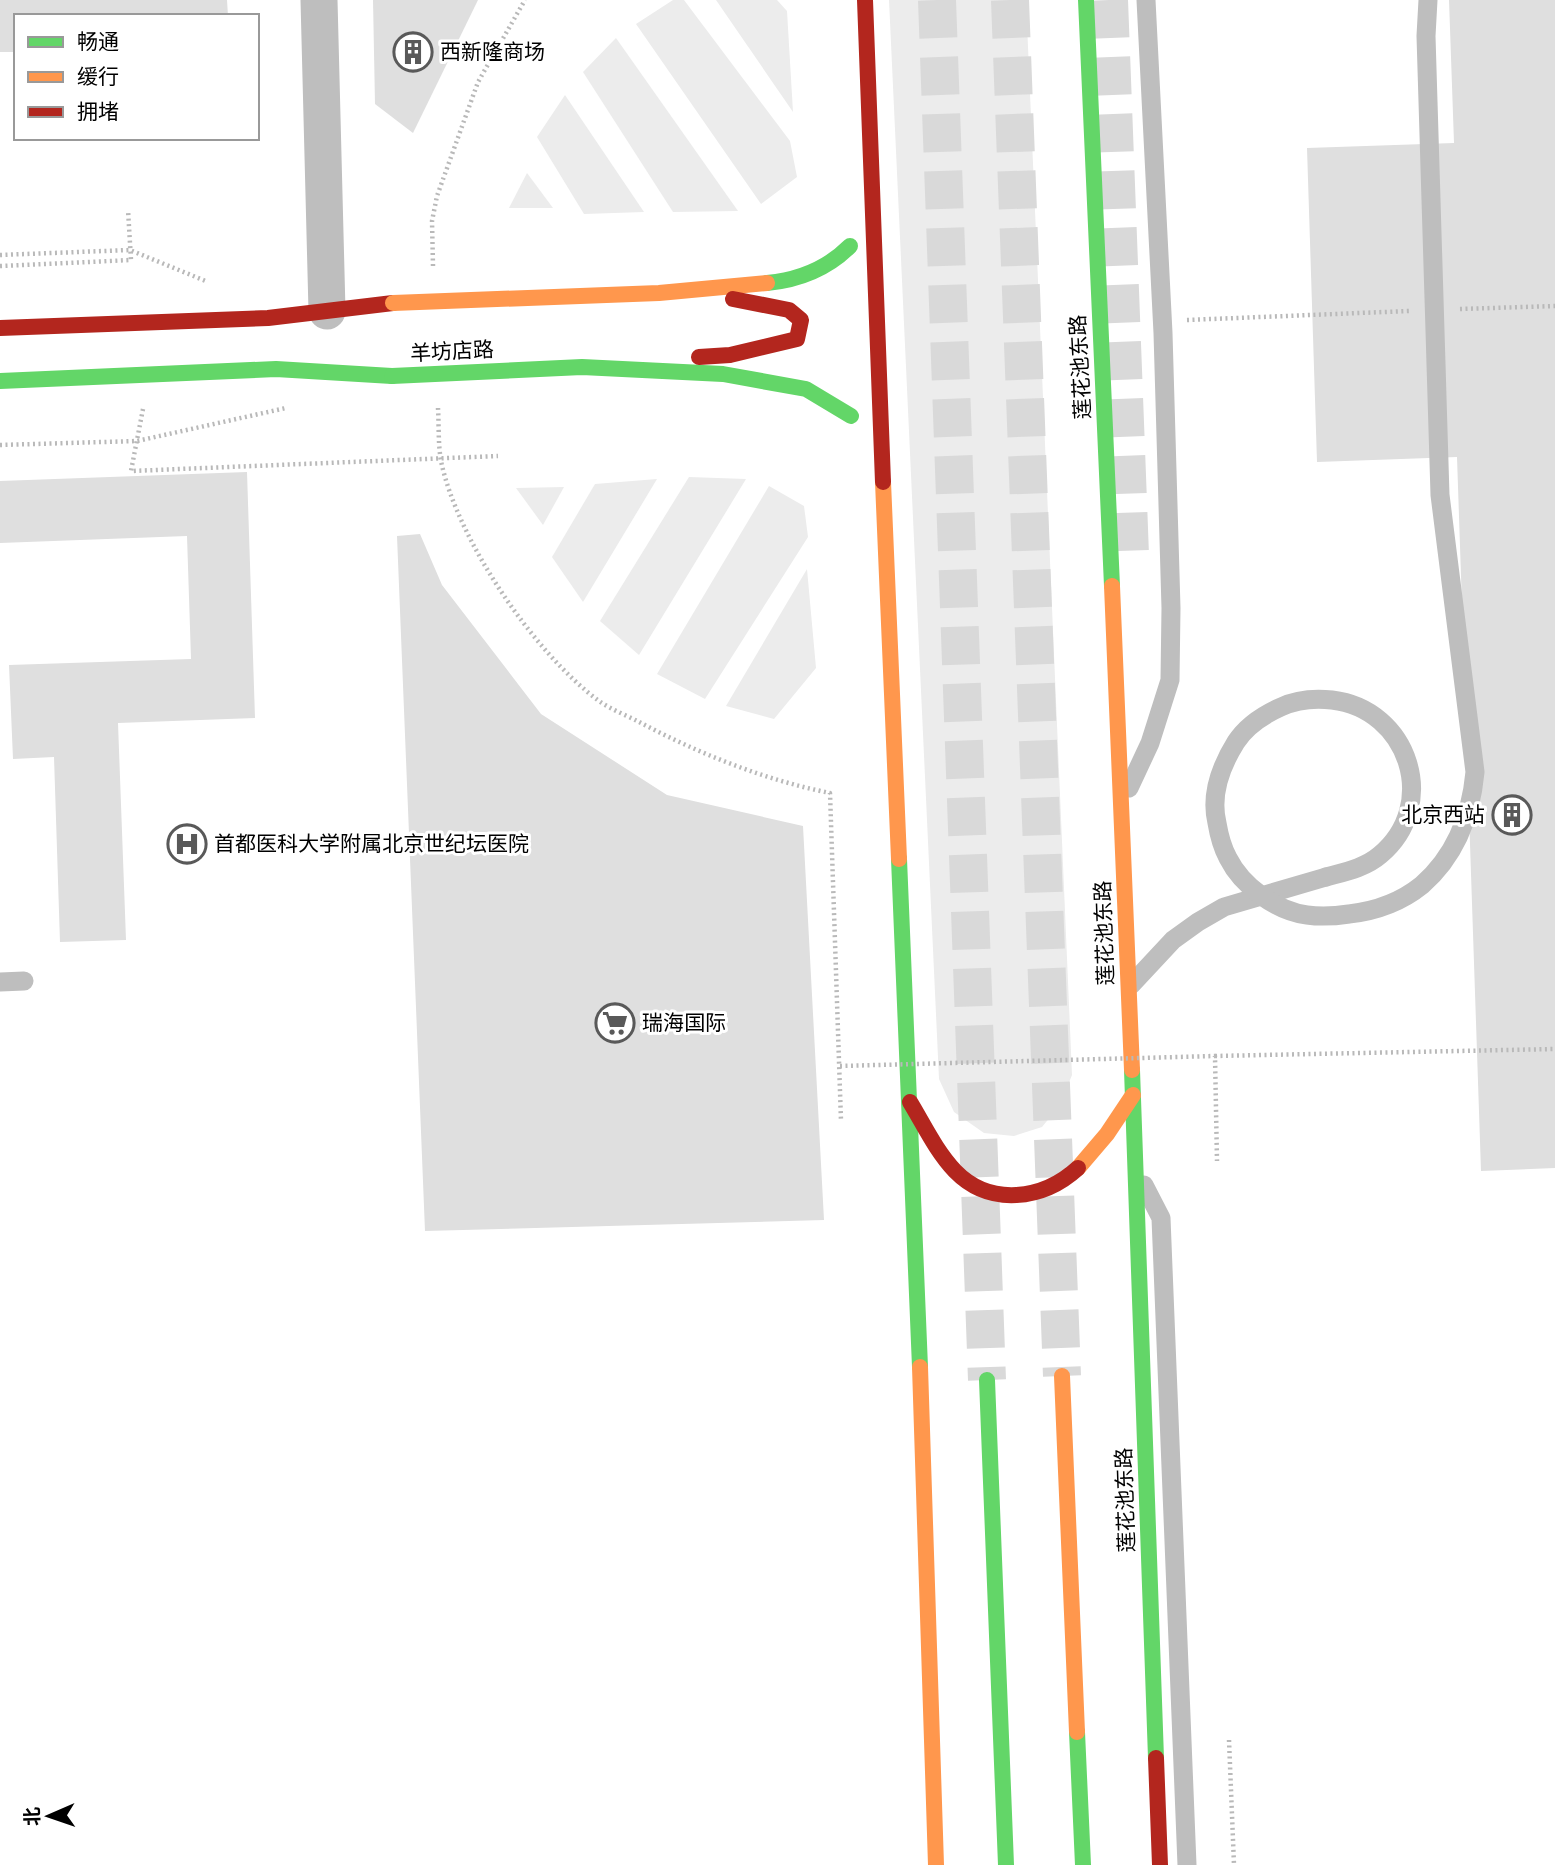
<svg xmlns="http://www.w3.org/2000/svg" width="1555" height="1865" viewBox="0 0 1555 1865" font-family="'Alegreya Sans','Noto Sans SC',sans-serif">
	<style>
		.green { fill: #ececec }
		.building { fill: #dfdfdf }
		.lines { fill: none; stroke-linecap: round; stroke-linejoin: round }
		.secondary-tunnel { stroke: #d9d9d9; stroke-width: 38; stroke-dasharray: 38 19; stroke-linecap: butt }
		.highway-tunnel { stroke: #d9d9d9; stroke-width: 38; stroke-dasharray: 38 19; stroke-linecap: butt }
		.path { stroke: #b9b9b9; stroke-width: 4.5; stroke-dasharray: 2 3.5; stroke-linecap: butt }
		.lane { stroke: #bebebe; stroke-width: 19 }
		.street { stroke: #bebebe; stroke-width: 37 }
		.fast { stroke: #63d668; stroke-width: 16 }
		.slow { stroke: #ff974d; stroke-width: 16 }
		.jam { stroke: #b3261e; stroke-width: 16 }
		.path-bridge { stroke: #b9b9b9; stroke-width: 4.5; stroke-dasharray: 2 3.5; stroke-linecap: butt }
		.lane-bridge { stroke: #bebebe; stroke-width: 19 }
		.fast-bridge { stroke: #63d668; stroke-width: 16 }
		.slow-bridge { stroke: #ff974d; stroke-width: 16 }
		.jam-bridge { stroke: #b3261e; stroke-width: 16 }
		.labels { text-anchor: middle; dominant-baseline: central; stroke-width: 6; stroke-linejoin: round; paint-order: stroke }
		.poi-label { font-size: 21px; fill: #000; stroke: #fff; text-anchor: start }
		.street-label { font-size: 21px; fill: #000; stroke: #fff }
	</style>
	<rect width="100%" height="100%" fill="#fff"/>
	<g class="green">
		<path d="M673,0H684L790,141L797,177L761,204L636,24Z"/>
		<path d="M716,0H777L787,11L793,112Z"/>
		<path d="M889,0H1026L1072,1075L1060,1105L1042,1127L1014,1136L984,1133L954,1112L939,1079Z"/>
		<path d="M616,38L738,211L673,212L583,72Z"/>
		<path d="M565,95L644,212L584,214L537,137Z"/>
		<path d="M527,173L553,208H509Z"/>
		<path d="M689,477L746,479L639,655L600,621Z"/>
		<path d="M657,479L583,602L552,557L595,484Z"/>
		<path d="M769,486L804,506L808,537L705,699L657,674Z"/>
		<path d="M564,487L543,525L516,488Z"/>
		<path d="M807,569L816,668L774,719L726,706Z"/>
	</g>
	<g class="building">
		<path d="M0,0H227L228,16H16V52H0Z"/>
		<path d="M373,0H478L413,133L375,104Z"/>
		<path d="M1449,0H1555V1168L1481,1171L1457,457L1317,462L1307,148L1454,143Z"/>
		<path d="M247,472L255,718L118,723L126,940L60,942L54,757L13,759L9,665L191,659L187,536L0,543V481Z"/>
		<path d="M420,534L442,585L541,714L667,795L803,826L824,1220L425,1231L397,536Z"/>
	</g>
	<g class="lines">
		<path class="secondary-tunnel" d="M1109,0L1130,555"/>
		<g class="highway-tunnel">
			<path d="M937,0L987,1380"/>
			<path d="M1010,0L1062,1376"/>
		</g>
		<g class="path">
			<path d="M0,255L130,250L208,282"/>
			<path d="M0,266L131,260L128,210"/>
			<path d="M433,266L432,221L437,196L478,82L525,0"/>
			<path d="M1460,309L1555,306"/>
			<path d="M1187,320L1409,311"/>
			<path d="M438,408C439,425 438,444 441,461C457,539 534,653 599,701C612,710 628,716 641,723C700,754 765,780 830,793L841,1121"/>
			<path d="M143,409L131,471L498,456"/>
			<path d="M0,445L137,441L286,408"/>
			<path d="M1215,1056L1555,1049"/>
			<path d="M1229,1740L1234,1865"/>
		</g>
		<g class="lane">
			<path d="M1129,788L1150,743L1170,680L1171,608L1163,333L1146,0"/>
			<path d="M0,982L24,981"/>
			<path d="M1131,985L1173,940L1198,922L1224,907L1326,877"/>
			<path d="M1144,1185L1161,1218L1187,1865"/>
		</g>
		<path class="street" d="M319,0L327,311"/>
		<g class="fast">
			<path d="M1086,0L1112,586"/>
			<path d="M0,381L276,369L392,376"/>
			<path d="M899,859L920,1367"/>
			<path d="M1132,1070L1156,1758"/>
			<path d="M987,1380L1006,1865"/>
			<path d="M1077,1732L1083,1865"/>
		</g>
		<g class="slow">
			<path d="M883,482L899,859"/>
			<path d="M1112,586L1132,1070"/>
			<path d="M1078,1168L1107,1134L1133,1095"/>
			<path d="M920,1367L936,1865"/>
			<path d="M1062,1376L1077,1732"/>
		</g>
		<g class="jam">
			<path d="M865,0L883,482"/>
			<path d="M0,328L268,318L393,303"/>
			<path d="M910,1102C924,1125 936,1151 955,1171C990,1207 1043,1200 1078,1168"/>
			<path d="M1156,1758L1160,1865"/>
		</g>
		<path class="path-bridge" d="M840,1066L1215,1056L1217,1161"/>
		<path class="lane-bridge" d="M1326,877C1344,872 1365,868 1380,855C1440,805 1409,709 1332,700C1314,698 1298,699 1281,707C1263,715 1247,725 1236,742C1221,766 1210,794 1217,823C1219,835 1222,847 1228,858C1242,886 1276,911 1307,915C1321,917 1336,916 1349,914C1376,911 1401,902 1422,885C1455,856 1471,815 1475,772L1440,495L1426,36L1428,0"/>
		<g class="fast-bridge">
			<path d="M767,283C799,280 827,269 850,246"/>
			<path d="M392,376L582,367L723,374L806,389L851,416"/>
		</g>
		<path class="slow-bridge" d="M393,303L659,293L767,283"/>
		<path class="jam-bridge" d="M699,357L730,355L797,339L801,320L789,310L733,299"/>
	</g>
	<defs>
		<g id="building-ring" transform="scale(2.0125)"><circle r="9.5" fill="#fff" stroke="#595959" stroke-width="1.5"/><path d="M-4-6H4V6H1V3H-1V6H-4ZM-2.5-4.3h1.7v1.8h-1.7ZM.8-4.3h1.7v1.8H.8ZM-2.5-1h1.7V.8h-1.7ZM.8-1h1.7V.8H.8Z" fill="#595959"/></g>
		<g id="hospital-ring" transform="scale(2.0125)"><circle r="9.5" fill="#fff" stroke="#595959" stroke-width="1.5"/><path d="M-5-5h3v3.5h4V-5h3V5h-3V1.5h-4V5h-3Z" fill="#595959"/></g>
		<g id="supermarket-ring" transform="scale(2.0125)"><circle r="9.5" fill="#fff" stroke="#595959" stroke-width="1.5"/><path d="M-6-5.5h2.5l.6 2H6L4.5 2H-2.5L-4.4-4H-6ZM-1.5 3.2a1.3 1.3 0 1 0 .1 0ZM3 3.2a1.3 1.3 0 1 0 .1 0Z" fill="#595959"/></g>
	</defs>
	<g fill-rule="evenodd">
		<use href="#building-ring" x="413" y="52"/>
		<use href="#building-ring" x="1512" y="815"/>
		<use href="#hospital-ring" x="187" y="844"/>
		<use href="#supermarket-ring" x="615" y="1023"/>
	</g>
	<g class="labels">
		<g class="poi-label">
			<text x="440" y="52">西新隆商场</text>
			<text x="1485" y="815" text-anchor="end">北京西站</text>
			<text x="214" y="844">首都医科大学附属北京世纪坛医院</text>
			<text x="642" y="1023">瑞海国际</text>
		</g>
		<g class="street-label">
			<text transform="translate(452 352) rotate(-3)">羊坊店路</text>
			<text transform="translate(1081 367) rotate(-93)">莲花池东路</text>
			<text transform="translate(1105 933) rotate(-92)">莲花池东路</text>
			<text transform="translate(1126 1500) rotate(-92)">莲花池东路</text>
		</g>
	</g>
	<rect x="14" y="14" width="245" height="126" fill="#ffffff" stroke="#999999" stroke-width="2"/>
	<rect x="28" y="37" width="35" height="10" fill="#63d668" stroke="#999999" stroke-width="2"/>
	<text x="77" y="49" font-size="21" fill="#000000">畅通</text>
	<rect x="28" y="72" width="35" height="10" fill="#ff974d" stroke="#999999" stroke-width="2"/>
	<text x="77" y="84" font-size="21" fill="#000000">缓行</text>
	<rect x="28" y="107" width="35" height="10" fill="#b3261e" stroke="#999999" stroke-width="2"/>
	<text x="77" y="119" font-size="21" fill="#000000">拥堵</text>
	<g transform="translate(49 1816) rotate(268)" stroke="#ffffff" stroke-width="5" paint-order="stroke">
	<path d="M0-5L12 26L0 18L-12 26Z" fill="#000000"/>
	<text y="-10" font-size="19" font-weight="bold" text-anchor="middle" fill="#000000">北</text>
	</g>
</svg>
